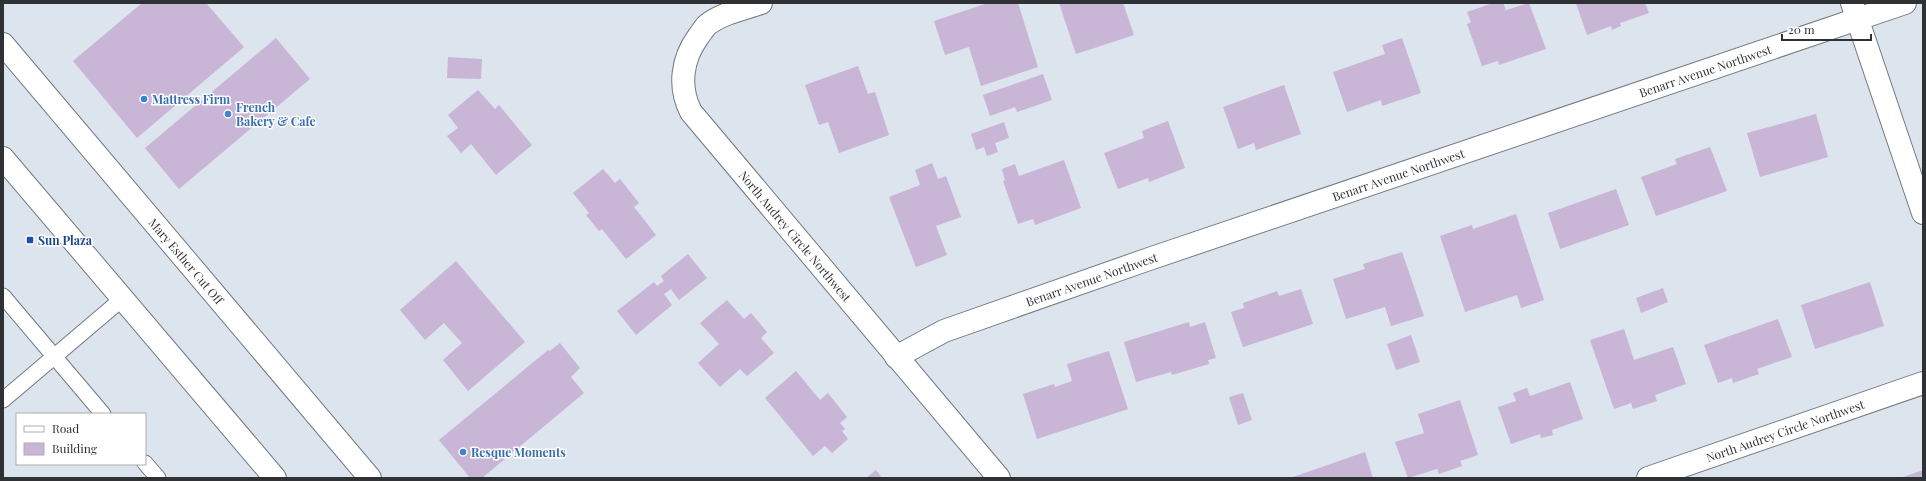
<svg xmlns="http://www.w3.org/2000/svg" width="1926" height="481" viewBox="0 0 1926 481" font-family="'Playfair Display',serif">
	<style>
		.building { fill: #c9b5d6 }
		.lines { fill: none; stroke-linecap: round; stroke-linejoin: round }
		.lane-casing { stroke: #727981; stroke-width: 17 }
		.street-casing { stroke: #727981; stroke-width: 24 }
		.primary-casing { stroke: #727981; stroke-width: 24 }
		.lane { stroke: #fff; stroke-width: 15 }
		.street { stroke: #fff; stroke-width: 22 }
		.primary { stroke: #fff; stroke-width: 22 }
		.shop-dot { fill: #3f7fe0; stroke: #fff; stroke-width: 1.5 }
		.transit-dot { fill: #1a4fb4; stroke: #fff; stroke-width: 1.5 }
		.labels { text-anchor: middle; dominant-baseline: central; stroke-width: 3; stroke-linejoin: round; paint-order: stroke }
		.street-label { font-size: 12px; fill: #2f3235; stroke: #fff }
		.shop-label { font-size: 12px; font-weight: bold; fill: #366cbe; stroke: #fff; text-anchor: start }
		.transit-label { font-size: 12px; font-weight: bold; fill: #164399; stroke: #fff; text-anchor: start }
	</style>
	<rect width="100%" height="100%" fill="#dce4ed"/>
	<g class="building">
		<path d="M142,3H206L244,47L137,138L73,61Z"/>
		<path d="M988,3H1018L1038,67L981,86L969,47L945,55L934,21Z"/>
		<path d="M1059,3H1123L1134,35L1076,54Z"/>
		<path d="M1493,3H1503L1506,10L1529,3L1546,49L1499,65L1498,61L1482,66L1467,24L1471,22L1467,12Z"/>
		<path d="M1576,3H1645L1649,13L1620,23L1621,26L1612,30L1611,26L1587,35Z"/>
		<path d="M276,38L310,79L179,189L145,148Z"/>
		<path d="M1402,38L1421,93L1382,106L1381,100L1347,112L1333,72L1385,54L1382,45Z"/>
		<path d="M448,57L482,59L481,79L447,78Z"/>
		<path d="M858,66L868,94L875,92L889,135L839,153L828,122L819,125L805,85Z"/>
		<path d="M1043,74L1052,100L1017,112L1015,107L990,116L983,95Z"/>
		<path d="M1284,85L1301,134L1256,150L1254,143L1238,149L1223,107Z"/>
		<path d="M478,90L495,109L499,105L532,145L496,175L471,144L461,153L447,136L458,128L448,115Z"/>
		<path d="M1816,114L1828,157L1760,177L1747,133Z"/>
		<path d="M1168,121L1185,168L1149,182L1148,178L1118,189L1104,153L1144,138L1142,131Z"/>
		<path d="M1004,122L1009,138L995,143L998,152L987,156L984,147L976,150L971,134Z"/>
		<path d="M1710,147L1727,191L1656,216L1641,177L1677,164L1675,159Z"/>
		<path d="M1064,160L1081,208L1035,225L1033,219L1018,224L1003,181L1005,180L1002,169L1015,164L1019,176Z"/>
		<path d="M932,163L938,179L946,176L961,217L936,226L947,255L916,267L889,197L920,185L915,170Z"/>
		<path d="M603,169L615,183L620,179L639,203L634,207L656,235L626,259L602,229L599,231L586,215L589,213L573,193Z"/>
		<path d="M1616,189L1629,225L1560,249L1548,213Z"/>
		<path d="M1516,214L1544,300L1521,308L1517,295L1465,312L1440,236L1472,225L1473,229Z"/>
		<path d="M1402,252L1424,316L1391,326L1385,307L1346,319L1333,279L1365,269L1363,264Z"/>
		<path d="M688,254L707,278L679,300L671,289L664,294L672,305L636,335L617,311L654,282L657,286L664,281L661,276Z"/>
		<path d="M456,261L525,342L468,391L443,360L462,343L444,323L425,340L400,310Z"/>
		<path d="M1870,282L1884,326L1815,349L1801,305Z"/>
		<path d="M1663,288L1668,302L1641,313L1636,298Z"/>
		<path d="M1301,289L1313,324L1243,347L1231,312L1244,308L1243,303L1277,291L1279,296Z"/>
		<path d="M727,300L744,319L751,313L767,332L761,338L774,353L747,376L740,369L720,387L698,363L719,344L700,323Z"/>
		<path d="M1778,319L1792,357L1757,369L1759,374L1733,383L1732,378L1718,383L1704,345Z"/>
		<path d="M1189,322L1190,327L1205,322L1216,358L1208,360L1209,364L1172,375L1171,372L1136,382L1124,342Z"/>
		<path d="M1624,329L1634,360L1673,347L1686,384L1655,395L1657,401L1633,409L1631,403L1614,409L1590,340Z"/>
		<path d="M1411,335L1420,362L1396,370L1387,344Z"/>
		<path d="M560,343L580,368L571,377L584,393L482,478H470L439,440L548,350L550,351Z"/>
		<path d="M1109,351L1128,409L1037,439L1023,394L1054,384L1055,387L1072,381L1067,364Z"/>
		<path d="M796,371L820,400L828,393L847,417L840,423L845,429L842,431L848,439L832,453L825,446L813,456L765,398Z"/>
		<path d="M1570,382L1583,419L1552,430L1553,435L1541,438L1540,434L1511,444L1498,407L1516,401L1513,393L1527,388L1530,396Z"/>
		<path d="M1243,393L1252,420L1238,425L1229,397Z"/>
		<path d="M1460,400L1478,455L1460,461L1462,466L1439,474L1437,469L1408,478L1395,442L1424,433L1418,414Z"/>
		<path d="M1365,452L1373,478H1290Z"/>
		<path d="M876,470L882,478H866Z"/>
		<path d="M1923,470V478H1900Z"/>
	</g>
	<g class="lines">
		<g class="lane-casing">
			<g id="lane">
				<path d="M3,296L103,414"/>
				<path d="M3,400L122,299"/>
				<path d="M145,463L158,478"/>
			</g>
		</g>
		<g class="street-casing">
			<g id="street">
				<path id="s1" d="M761,3C744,9 722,13 707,25C704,28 701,33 698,37C682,59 678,87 691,112L999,478"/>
				<path d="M1852,3L1923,213"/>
				<path id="s2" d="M896,357L944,331L1149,259L1905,3"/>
				<path id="s3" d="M1648,478L1923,383"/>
			</g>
		</g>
		<g class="primary-casing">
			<g id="primary">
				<path id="s4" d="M3,44L370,478"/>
				<path d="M3,158L275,478"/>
			</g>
		</g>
		<use href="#lane" class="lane"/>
		<use href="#street" class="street"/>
		<use href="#primary" class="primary"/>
	</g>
	<g class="shop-dot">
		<circle cx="144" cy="99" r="4"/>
		<circle cx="228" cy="114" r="4"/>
		<circle cx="463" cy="452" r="4"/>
	</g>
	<rect class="transit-dot" x="26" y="236" width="8" height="8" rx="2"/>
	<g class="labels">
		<g class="street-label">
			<text stroke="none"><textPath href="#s2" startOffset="859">Benarr Avenue Northwest</textPath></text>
			<text stroke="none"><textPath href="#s2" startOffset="535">Benarr Avenue Northwest</textPath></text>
			<text stroke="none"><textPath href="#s1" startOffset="315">North Audrey Circle Northwest</textPath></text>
			<text stroke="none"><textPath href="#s4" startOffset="284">Mary Esther Cut Off</textPath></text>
			<text stroke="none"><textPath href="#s2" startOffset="211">Benarr Avenue Northwest</textPath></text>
			<text stroke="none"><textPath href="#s3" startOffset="145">North Audrey Circle Northwest</textPath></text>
		</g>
		<g class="shop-label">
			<text x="152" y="99">Mattress Firm</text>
			<text x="236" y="107">French<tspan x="236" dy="14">Bakery &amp; Cafe</tspan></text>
			<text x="471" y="452">Resque Moments</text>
		</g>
		<g class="transit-label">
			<text x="38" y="240">Sun Plaza</text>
		</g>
	</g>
	<rect width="1926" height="481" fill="none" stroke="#2f3235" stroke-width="8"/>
	<rect x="16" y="413" width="130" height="52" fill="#ffffff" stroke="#acadae"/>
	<rect x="24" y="426" width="20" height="6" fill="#ffffff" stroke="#acadae"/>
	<text x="52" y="433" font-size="12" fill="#2f3235">Road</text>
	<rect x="24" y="443" width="20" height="12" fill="#c9b5d6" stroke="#acadae"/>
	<text x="52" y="453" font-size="12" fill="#2f3235">Building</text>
	<path d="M1782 34v6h89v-6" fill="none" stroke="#2f3235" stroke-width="2"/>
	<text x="1788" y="34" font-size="12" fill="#2f3235" stroke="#ffffff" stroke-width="3" paint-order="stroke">20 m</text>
</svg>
